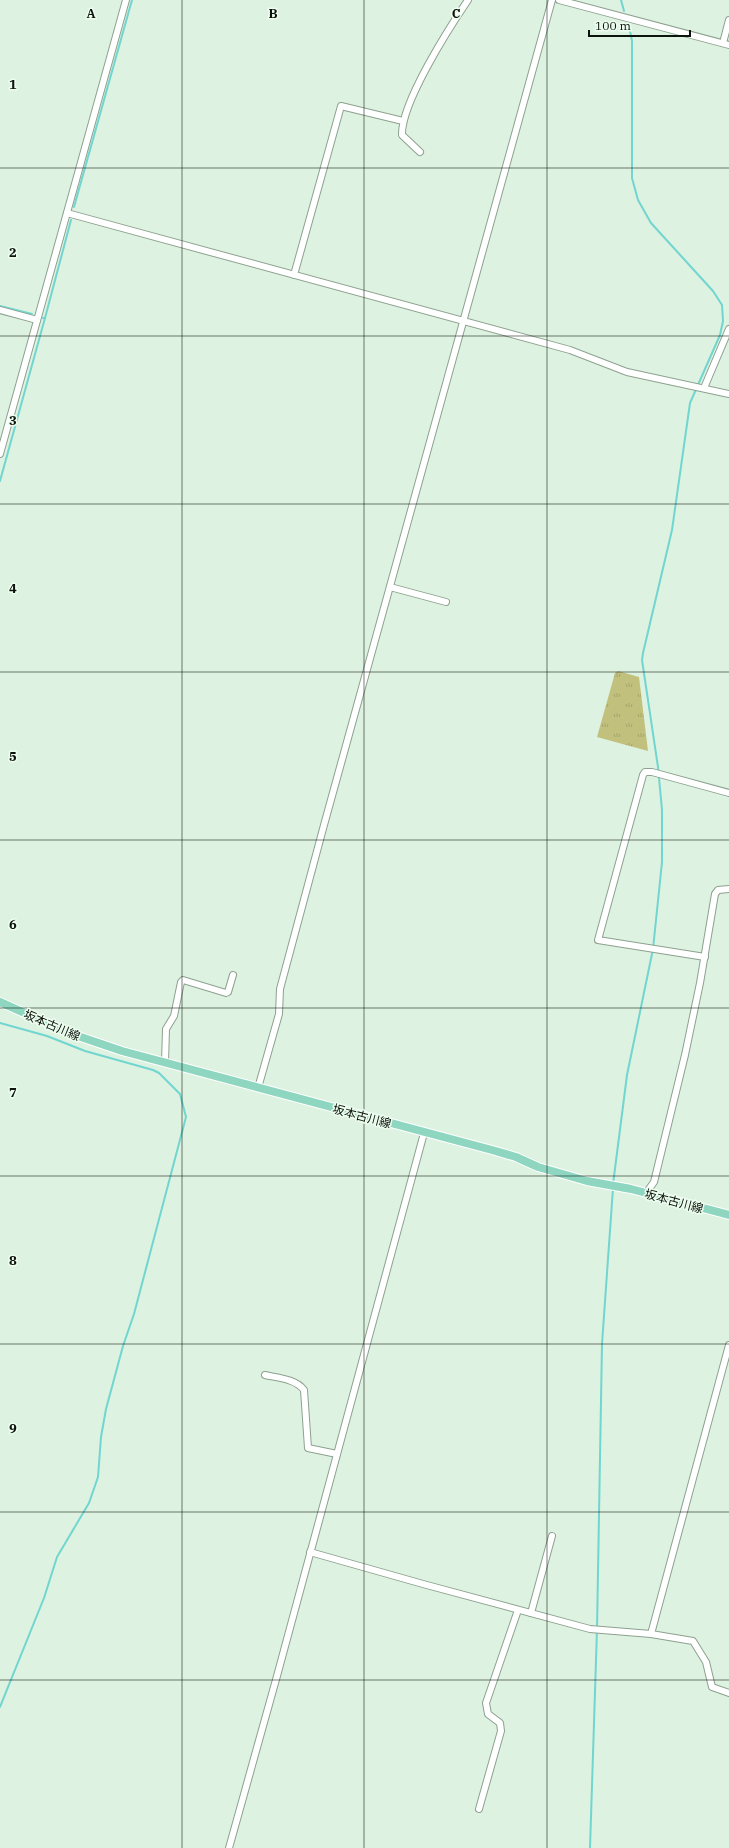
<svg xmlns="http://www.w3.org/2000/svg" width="729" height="1848" viewBox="0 0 729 1848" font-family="'IBM Plex Serif','Noto Sans JP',serif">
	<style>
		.grass { fill: url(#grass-tufts) }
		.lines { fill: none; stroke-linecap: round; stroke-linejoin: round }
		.stream { stroke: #71d5d0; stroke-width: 2 }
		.minor-casing { stroke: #8ea190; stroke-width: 8 }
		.major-casing { stroke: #fff; stroke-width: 10 }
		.minor { stroke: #fff; stroke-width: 6 }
		.major { stroke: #8fd6c1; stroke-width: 8 }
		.grid { fill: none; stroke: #0c130d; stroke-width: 1; stroke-opacity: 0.55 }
		.labels { text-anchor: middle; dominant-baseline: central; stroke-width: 3; stroke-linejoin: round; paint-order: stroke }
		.street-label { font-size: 12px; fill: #0c130d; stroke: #edfeef }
		.grid-label { font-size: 13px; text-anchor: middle; font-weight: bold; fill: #0c130d; stroke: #edfeef; stroke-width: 3; stroke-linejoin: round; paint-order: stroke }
	</style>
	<defs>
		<pattern id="grass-tufts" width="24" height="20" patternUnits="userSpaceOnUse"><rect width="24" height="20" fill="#c2c07d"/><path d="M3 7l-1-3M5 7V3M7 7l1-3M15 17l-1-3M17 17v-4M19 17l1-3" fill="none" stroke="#a6a46b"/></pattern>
	</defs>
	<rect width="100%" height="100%" fill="#ddf2e0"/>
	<path class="grass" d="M618,671L639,677L648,751L597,737L615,673Z"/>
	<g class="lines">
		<g class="stream">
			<path d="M621,0L624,11"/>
			<path d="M74,207L132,0"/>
			<path d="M0,306L32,314"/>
			<path d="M45,318L71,220"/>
			<path d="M0,481L45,318H43"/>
			<path d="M0,1023L47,1036L85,1051L153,1070L159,1073L180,1094L186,1117L134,1314L123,1346L106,1409L101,1437L98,1477L89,1503L57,1557L44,1598L0,1707"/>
			<path d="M613,1184L627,1075L653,949L662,862V810L658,767L642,660L643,653L672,530L690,403L720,335L723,321L722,305L713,291L651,223L638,200L632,178V41L629,26"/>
			<path d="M590,1848L597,1629L602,1344L613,1188"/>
		</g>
		<g class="minor-casing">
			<g id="minor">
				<path d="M559,0L729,45"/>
				<path d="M723,43L729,20"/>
				<path d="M420,152L402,135C401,103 449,28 468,0"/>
				<path d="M67,213L570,350L627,372L729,394"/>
				<path d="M294,275L341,106L403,121"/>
				<path d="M0,310L37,320"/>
				<path d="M704,388L729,329"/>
				<path d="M0,454L126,0"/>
				<path d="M390,587L446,602"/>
				<path d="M705,957L598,940L643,775L645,772H652L729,793"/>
				<path d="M165,1063L166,1029L174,1016L181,982L183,980L226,993L228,992L233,975"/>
				<path d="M258,1088L279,1014L280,989L324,825L552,0"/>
				<path d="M646,1193L654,1182L685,1055L700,983L715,894L718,890L729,889"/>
				<path d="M265,1375C278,1378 296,1379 304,1390L308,1448L337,1454"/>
				<path d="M310,1552L423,1584L590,1629L651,1634L693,1641L706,1662L712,1687L729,1693"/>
				<path d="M531,1613L552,1536"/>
				<path d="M651,1634L729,1345"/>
				<path d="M479,1809L501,1731L500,1723L488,1714L486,1703L518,1610"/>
				<path d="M229,1848L277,1676L424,1133"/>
			</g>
		</g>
		<g class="major-casing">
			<path id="major" d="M0,1002L69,1033L122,1051L492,1150L516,1157L538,1167L587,1181L631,1189L729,1215"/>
		</g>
		<use href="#minor" class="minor"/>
		<use href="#major" class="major"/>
	</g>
	<path class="grid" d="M182,0V1848M364,0V1848M547,0V1848M0,168H729M0,336H729M0,504H729M0,672H729M0,840H729M0,1008H729M0,1176H729M0,1344H729M0,1512H729M0,1680H729"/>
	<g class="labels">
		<g class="street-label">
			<text transform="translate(52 1025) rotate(23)">坂本古川線</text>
			<text transform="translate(362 1116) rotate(15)">坂本古川線</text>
			<text transform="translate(674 1201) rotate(15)">坂本古川線</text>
		</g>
	</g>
	<g class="grid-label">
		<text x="91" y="18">A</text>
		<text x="273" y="18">B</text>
		<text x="456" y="18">C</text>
		<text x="13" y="89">1</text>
		<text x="13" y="257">2</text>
		<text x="13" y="425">3</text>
		<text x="13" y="593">4</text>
		<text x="13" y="761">5</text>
		<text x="13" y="929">6</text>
		<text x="13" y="1097">7</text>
		<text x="13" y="1265">8</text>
		<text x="13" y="1433">9</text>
	</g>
	<path d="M589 30v6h101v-6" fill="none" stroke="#0c130d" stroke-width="2"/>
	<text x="595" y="30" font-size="12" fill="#0c130d" stroke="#edfeef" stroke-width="3" paint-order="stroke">100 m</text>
</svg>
